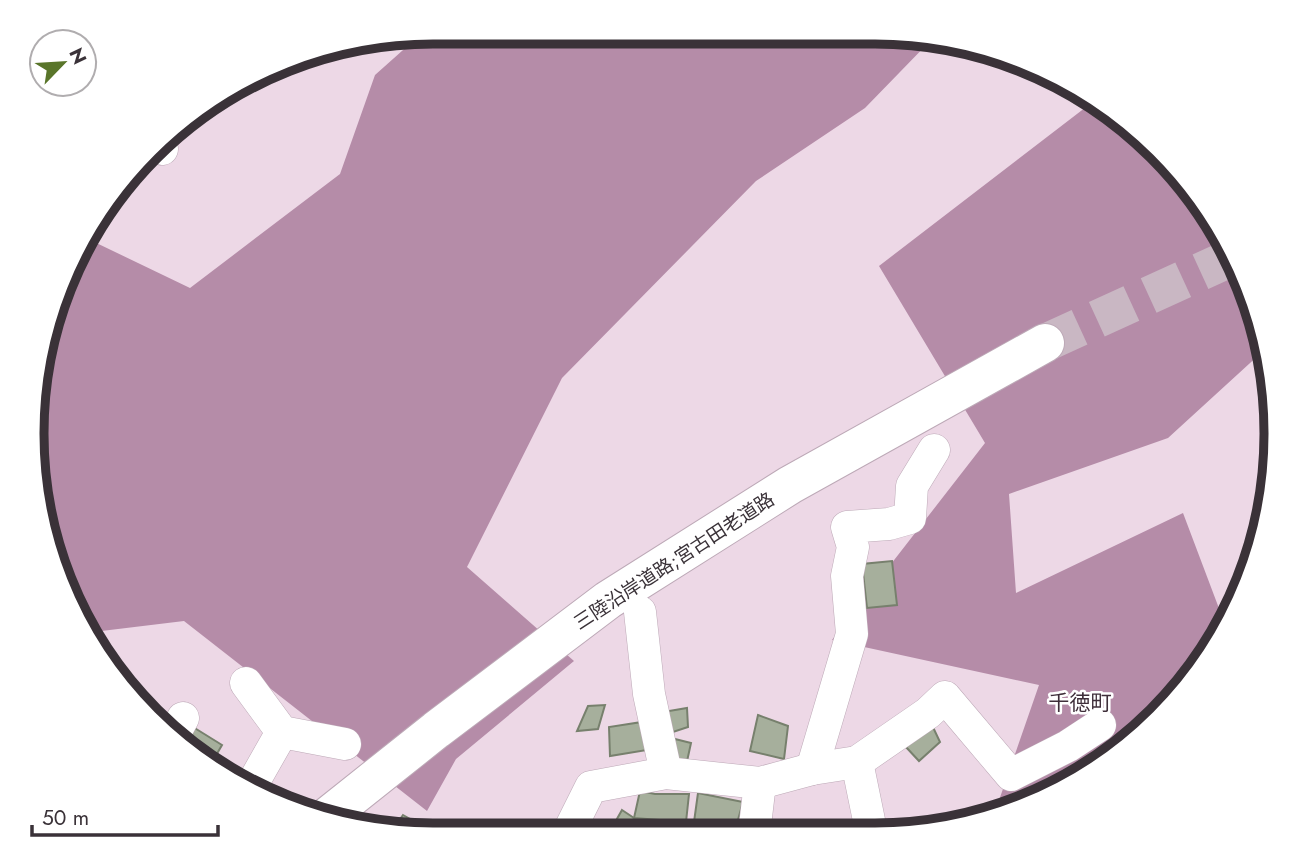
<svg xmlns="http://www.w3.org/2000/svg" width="1308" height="867" viewBox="0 0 1308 867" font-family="Jost,'Noto Sans JP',sans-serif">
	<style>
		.forest { fill: #b58ca8 }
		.building { fill: #a6af9c; stroke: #77806d; stroke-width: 2 }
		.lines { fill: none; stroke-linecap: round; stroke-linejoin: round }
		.highway-tunnel { stroke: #c9b7c3; stroke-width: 38; stroke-dasharray: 38 19; stroke-linecap: butt }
		.minor-casing { stroke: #bda9b7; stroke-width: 33 }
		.highway-casing { stroke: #bda9b7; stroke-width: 40 }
		.minor { stroke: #fff; stroke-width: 32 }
		.highway { stroke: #fff; stroke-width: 38 }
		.labels { text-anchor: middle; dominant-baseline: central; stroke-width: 5; stroke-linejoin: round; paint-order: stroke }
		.street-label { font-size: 19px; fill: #3a3238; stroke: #fff }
		.neighbourhood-label { font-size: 21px; fill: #3f2f3a; stroke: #fff }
		.rim { fill: none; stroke: #3a3238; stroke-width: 9 }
	</style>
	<rect width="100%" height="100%" fill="#edd8e6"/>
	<g class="forest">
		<path d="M434,32L927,35L934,37L865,108L756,181L562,378L467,567L574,661L456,759L427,811L184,621L85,633L39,512L32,407L39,378L47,377L78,252L86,238L190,288L340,174L375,75L421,34Z"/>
		<path d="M1097,103L1140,132L1235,256L1261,353L1168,438L1009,494L1016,593L1183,513L1223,619L1176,699L1052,794L996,809L1039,685L832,640L985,443L879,266L1090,104Z"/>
	</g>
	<g class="building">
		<path d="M892,561L897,605L867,608L862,564Z"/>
		<path d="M605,705L598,729L577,731L588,706Z"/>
		<path d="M687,708L688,727L667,734L663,712Z"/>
		<path d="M758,715L788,726L784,759L750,751Z"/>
		<path d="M642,722L647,750L610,756L609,727Z"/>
		<path d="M931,723L940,742L919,761L905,746Z"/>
		<path d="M193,727L222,745L211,764L183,745Z"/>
		<path d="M675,739L691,743L686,766L670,763Z"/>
		<path d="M640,791L655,794H689L686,822L634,818Z"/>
		<path d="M698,793L743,802L734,834L694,822Z"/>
		<path d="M622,810L634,818L626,833H609Z"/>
		<path d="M403,815L421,825L415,832H391Z"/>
	</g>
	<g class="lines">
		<path class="highway-tunnel" d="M1045,343L1235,256"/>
		<g class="minor-casing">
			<g id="minor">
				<path d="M159,147L162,149"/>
				<path d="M640,612L649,694L666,773"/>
				<path d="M246,683L282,732L345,744"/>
				<path d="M172,738L183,718"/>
				<path d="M857,762L872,835"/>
				<path d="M812,769L852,634L847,576L853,547L847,527L889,524L910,518L912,486L934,450"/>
				<path d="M249,790L282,732"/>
				<path d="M568,833L591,787L666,773L760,783L812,769L857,762L928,713L945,697L1011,775L1068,746L1100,725"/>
				<path d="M754,834L760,783"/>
			</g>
		</g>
		<g class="highway-casing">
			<path id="highway" d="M328,816L436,730L608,600L790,485L1045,343"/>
		</g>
		<use href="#minor" class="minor"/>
		<use href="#highway" class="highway"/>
	</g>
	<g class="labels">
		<g class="street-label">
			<text transform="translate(674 561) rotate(-33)">三陸沿岸道路;宮古田老道路</text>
		</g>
		<g class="neighbourhood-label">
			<text x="1080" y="703">千徳町</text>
		</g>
	</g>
	<path d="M0 0H1308V867H0ZM433 44H875A389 389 0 0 1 1264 433V434A389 389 0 0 1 875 823H433A389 389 0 0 1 44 434V433A389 389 0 0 1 433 44Z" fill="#fff" fill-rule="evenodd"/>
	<path class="rim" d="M433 44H875A389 389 0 0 1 1264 433V434A389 389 0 0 1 875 823H433A389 389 0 0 1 44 434V433A389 389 0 0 1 433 44Z"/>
	<g transform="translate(63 63) rotate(65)"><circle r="33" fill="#ffffff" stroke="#b0adaf" stroke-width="2"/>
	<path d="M0-5L12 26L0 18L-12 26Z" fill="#59752a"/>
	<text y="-10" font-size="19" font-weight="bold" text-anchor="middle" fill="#3a3238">N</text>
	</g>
	<path d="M32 825v10h186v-10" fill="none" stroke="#3a3238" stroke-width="3.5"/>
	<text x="42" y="825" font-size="21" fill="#3a3238" stroke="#ffffff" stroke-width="5" paint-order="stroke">50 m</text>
</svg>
